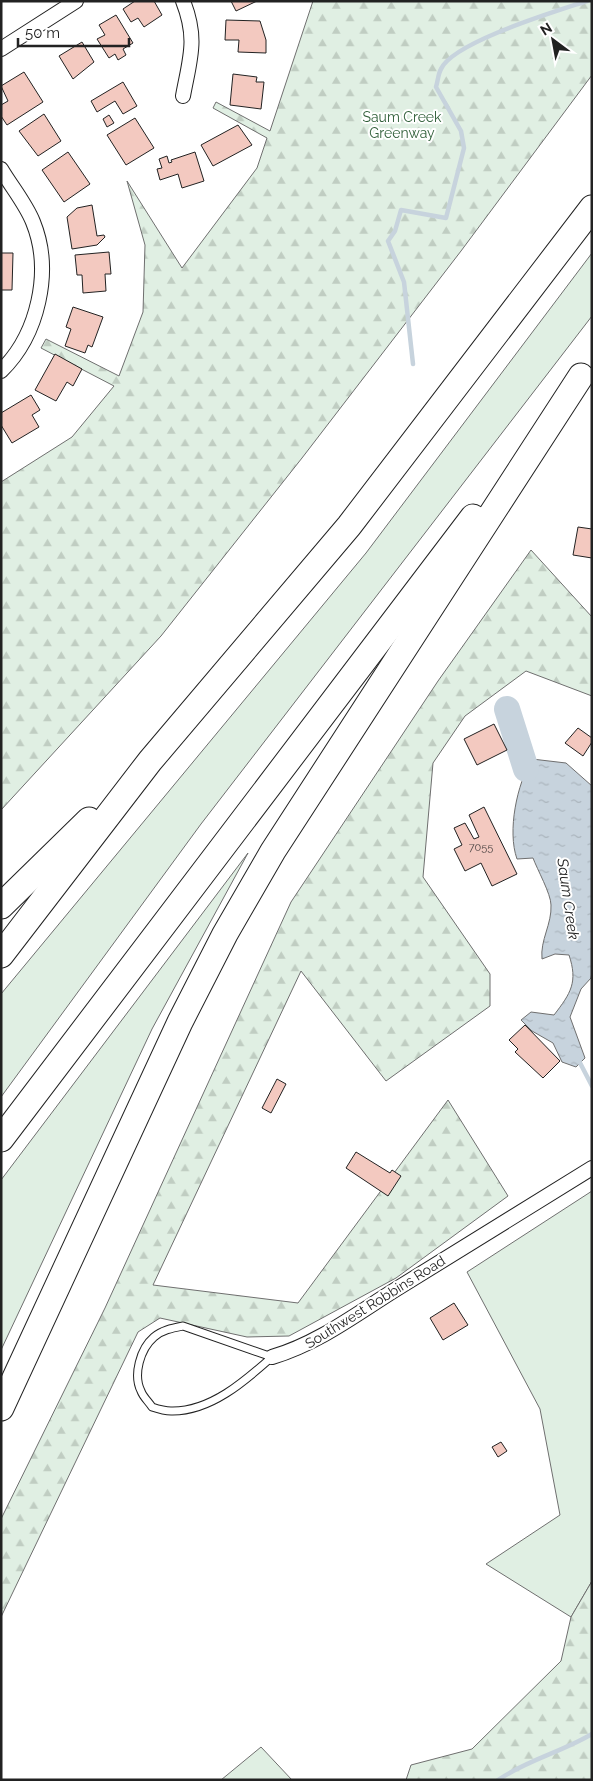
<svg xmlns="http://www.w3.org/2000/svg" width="593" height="1781" viewBox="0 0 593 1781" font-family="Raleway,sans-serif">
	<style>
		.green { fill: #e0efe3; stroke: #6f6f6f }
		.forest { fill: url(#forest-firs); stroke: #6f6f6f }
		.water { fill: url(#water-ripples); stroke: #6f6f6f }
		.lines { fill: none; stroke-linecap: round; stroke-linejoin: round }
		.stream { stroke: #c7d3dd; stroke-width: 4.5 }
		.river { stroke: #c7d3dd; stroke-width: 26 }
		.building { fill: #f3c9c0; stroke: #222 }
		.lane-casing { stroke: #222; stroke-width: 9 }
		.street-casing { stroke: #222; stroke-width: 16 }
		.highway-casing { stroke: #222; stroke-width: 27 }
		.lane { stroke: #fff; stroke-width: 7 }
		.street { stroke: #fff; stroke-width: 14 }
		.highway { stroke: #fff; stroke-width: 25 }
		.labels { text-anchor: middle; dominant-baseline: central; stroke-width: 4; stroke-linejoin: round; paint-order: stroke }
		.number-label { font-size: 11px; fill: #564c4a }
		.park-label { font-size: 14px; fill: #2f5e38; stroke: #fff }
		.street-label { font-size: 14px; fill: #222; stroke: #fff }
		.water-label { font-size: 15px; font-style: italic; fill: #222; stroke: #fff }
	</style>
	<defs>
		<pattern id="forest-firs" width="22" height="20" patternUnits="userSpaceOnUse" patternTransform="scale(1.25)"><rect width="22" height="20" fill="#e0efe3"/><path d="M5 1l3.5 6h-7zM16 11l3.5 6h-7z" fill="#c0cdc2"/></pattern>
		<pattern id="water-ripples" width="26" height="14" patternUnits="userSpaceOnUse" patternTransform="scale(1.25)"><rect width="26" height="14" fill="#c7d3dd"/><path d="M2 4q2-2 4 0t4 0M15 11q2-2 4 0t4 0" fill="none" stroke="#abb5bd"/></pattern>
	</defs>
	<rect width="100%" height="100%" fill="#fff"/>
	<g class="green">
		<path d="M592,253V316L201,824L1,1097V994L366,553Z"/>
		<path d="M248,853L152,1029L1,1350V1180Z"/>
		<path d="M592,1191V1581L571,1617L486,1564L560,1515L540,1409L467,1272Z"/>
		<path d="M261,1747L292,1780H221Z"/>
	</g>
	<g class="forest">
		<path d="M313,1H592V75L461,251L302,458L161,636L1,810V482L72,437L114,386L41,348L46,339L119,376L143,312L145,245L127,181L182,268L257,168L267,138L213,108L216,102L270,131Z"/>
		<path d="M531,550L592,617V696L526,671L465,716L433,763L423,877L490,974V1006L386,1081L301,971L153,1285L298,1303L448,1100L508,1196L396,1278L289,1336L247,1337L160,1318L138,1332L1,1617V1519L105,1308L291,902L438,681Z"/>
		<path d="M592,1581V1780H406L411,1765L472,1749L561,1661L571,1617Z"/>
	</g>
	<path class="water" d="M532,759L566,763L592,786V972L591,978L581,989L570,1017L585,1058L576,1067L562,1062L553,1043L532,1031L521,1020L531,1012L554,1015C571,993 578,982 569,955L555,954L542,959C540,940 552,924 551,905C551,894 537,869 533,858L517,859C507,831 517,784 532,759Z"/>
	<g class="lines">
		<g class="stream">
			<path d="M413,364L404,282L388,241L395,231L401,210L446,218L464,148L461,131L436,87C438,81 438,74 441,69C453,42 557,11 587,1"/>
			<path d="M578,1059L592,1086"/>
			<path d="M498,1780C527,1760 562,1752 592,1734"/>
		</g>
		<path class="river" d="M507,709L526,769"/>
	</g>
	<g class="building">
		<path d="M135,1H154L162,15L144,27L138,18L131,22L123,9Z"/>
		<path d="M231,1H257L236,11Z"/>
		<path d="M116,15L133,43L123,49L126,55L118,60L115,54L109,58L97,39L105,35L99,25Z"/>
		<path d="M226,20L260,21L266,40V53L238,52L239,40H225Z"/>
		<path d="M82,42L94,62L73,79L59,56Z"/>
		<path d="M24,72L43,102L7,125L1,116V105L8,101L1,86Z"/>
		<path d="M233,74L257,77L256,82H264L261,109L230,105Z"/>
		<path d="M123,82L137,106L123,114L115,101L97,112L91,101Z"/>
		<path d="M44,114L61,141L38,156L19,131Z"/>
		<path d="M109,115L114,123L107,127L103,119Z"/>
		<path d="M135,118L154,148L126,165L107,135Z"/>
		<path d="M238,125L252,145L213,166L201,145Z"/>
		<path d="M68,152L90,184L64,202L42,170Z"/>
		<path d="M195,152L204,181L182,188L178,174L160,180L157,169L162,168L159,159L167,156L169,163L172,162L171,160Z"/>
		<path d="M92,205L97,236L104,235L105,237L97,245L72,249L67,217L77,208Z"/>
		<path d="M109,252L111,274H105L106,291L83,293L82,275H77L75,255Z"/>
		<path d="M1,253H13L12,290H1Z"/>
		<path d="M73,307L103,317L92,347L88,345L85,353L65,346L71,329L66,327Z"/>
		<path d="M55,354L82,369L73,386L67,382L56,401L35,390Z"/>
		<path d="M31,395L40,410L32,415L39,427L12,443L1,425V413Z"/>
		<path d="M578,527L592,529V558L573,555Z"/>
		<path d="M494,724L507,750L477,765L464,739Z"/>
		<path d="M578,728L592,738V742L583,756L565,743Z"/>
		<path d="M484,807L517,874L492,886L481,863L465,871L454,849L462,845L454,828L465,823L474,839L479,837L469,815Z"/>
		<path d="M525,1025L560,1061L543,1078L515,1052L518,1049L509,1040Z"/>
		<path d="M277,1079L286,1084L271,1113L262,1108Z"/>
		<path d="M356,1152L390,1173L392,1170L401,1176L388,1196L346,1168Z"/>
		<path d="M454,1303L468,1325L443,1340L430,1318Z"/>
		<path d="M501,1442L507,1451L498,1457L492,1447Z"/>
	</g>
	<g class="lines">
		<g class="lane-casing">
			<path id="lane" d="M183,1326L272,1357C245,1381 210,1412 171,1411C165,1411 158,1409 152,1407C149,1402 143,1397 141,1391C133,1375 140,1349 154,1337C162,1330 173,1328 183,1326Z"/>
		</g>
		<g class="street-casing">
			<g id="street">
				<path d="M1,49L76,1"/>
				<path d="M183,96C190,58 198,39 183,1"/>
				<path d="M1,169C11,186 26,204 33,222C53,271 38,335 1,371"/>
				<path d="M272,1357C319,1343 356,1314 398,1288C462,1248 527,1208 592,1168"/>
			</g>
		</g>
		<g class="highway-casing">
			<g id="highway">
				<path d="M1,906L89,820"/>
				<path d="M1,955L150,761L349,526L592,208"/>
				<path d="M1,1139L473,517"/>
				<path d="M1,1408L180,1022L225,934L273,851L581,376"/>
			</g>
		</g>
		<use href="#lane" class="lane"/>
		<use href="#street" class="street"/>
		<use href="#highway" class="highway"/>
	</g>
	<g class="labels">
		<g class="number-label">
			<text x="481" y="847">7055</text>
		</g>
		<g class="park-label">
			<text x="402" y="117">Saum Creek<tspan x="402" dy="16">Greenway</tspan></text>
		</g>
		<g class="street-label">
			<text transform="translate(375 1302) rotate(-32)">Southwest Robbins Road</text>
		</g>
		<g class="water-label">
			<text transform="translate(568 899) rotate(82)">Saum Creek</text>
		</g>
	</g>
	<rect width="593" height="1781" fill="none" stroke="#222222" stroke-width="5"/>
	<g transform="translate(553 40) rotate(328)" stroke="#ffffff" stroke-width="4" paint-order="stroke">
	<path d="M0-4L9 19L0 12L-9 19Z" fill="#222222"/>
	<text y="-8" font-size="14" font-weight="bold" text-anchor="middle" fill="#222222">N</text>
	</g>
	<path d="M18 38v8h111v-8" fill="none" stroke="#222222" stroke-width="2.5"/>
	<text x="25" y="38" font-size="15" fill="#222222" stroke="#ffffff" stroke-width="4" paint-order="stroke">50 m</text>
</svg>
